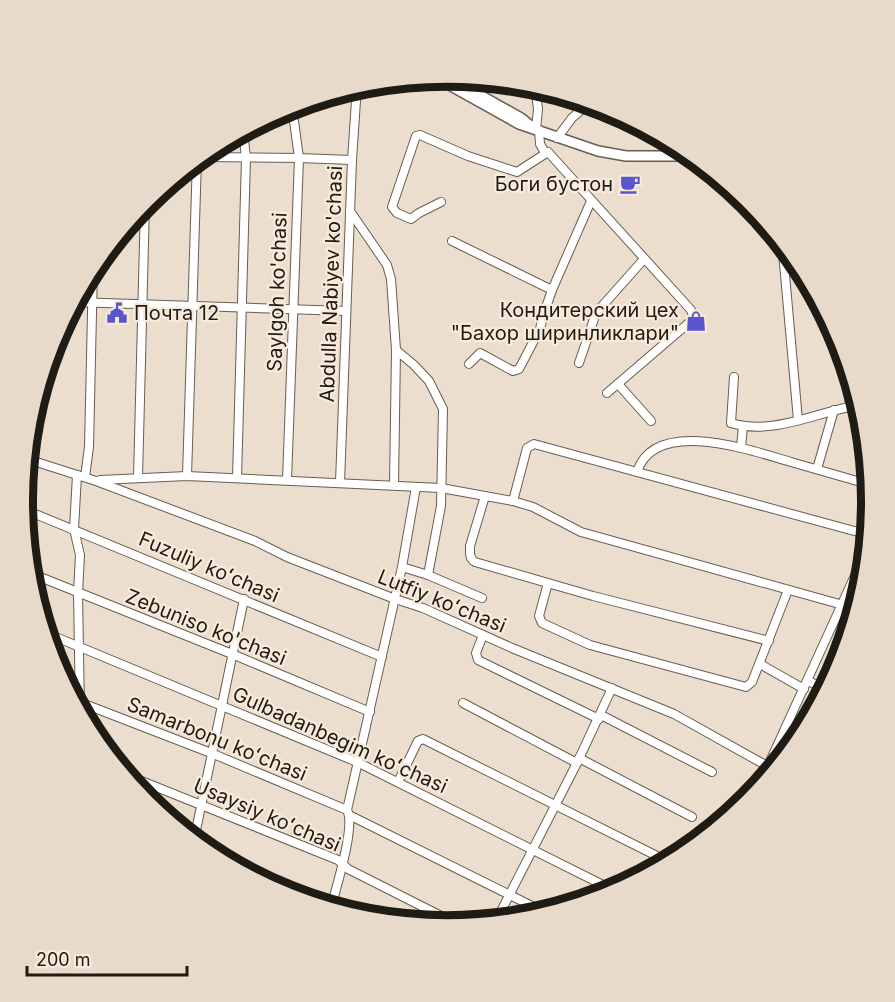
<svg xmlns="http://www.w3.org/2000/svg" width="895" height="1002" viewBox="0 0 895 1002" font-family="Inter,sans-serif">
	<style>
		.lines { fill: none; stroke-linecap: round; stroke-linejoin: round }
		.minor-casing { stroke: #695d50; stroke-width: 10 }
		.major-casing { stroke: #695d50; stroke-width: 12 }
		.minor { stroke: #fff; stroke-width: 8 }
		.major { stroke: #fff; stroke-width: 9 }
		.labels { text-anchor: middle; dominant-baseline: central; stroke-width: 4.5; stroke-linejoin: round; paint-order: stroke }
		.poi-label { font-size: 20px; fill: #1f1b15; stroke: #f9ebdb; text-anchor: end }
		.street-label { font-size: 20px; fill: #1f1b15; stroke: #f9ebdb }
		.rim { fill: none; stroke: #1f1b15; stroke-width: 8 }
	</style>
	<rect width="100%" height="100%" fill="#ecdece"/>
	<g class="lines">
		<g class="minor-casing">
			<g id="minor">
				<path d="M535,86L538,109L536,129"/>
				<path d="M478,94L482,79"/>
				<path d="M539,130L540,144L545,153"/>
				<path d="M557,138L572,118L590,102"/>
				<path d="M200,157L299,158L352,160"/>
				<path d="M441,202L419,213L411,219L397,213L392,207L416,136L420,135L468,156L517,172L548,152L691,310L693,316L691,321L607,393"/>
				<path d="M350,211L387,265L391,279L396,350L394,485"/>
				<path d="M452,241L552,290"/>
				<path d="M782,241L798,420"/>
				<path d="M74,302L346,311"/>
				<path d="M396,350L414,365L429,381L443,409L441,506L428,575"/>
				<path d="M845,356L850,406"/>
				<path d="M579,363L596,313L644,259"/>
				<path d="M469,364L480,353L513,371L519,369L540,329L543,316L552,290L591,201"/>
				<path d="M734,377L731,423C774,436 818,411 860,405"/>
				<path d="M618,384L651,421"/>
				<path d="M741,448L743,426"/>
				<path d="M27,459L96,481L255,541L287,557L395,599L423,608L512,648L674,714L769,767"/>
				<path d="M817,469L834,410"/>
				<path d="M637,472C655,416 753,451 791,462C818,470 844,477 871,485"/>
				<path d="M77,475L74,529L80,555L78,593L80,711"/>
				<path d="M187,476L197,159"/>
				<path d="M85,477L89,447L93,268"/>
				<path d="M138,478L145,203"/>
				<path d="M237,478L246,158L243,131"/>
				<path d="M100,480L187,476L441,488L513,501L533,507L581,532L843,605L855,613"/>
				<path d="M287,480L299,158L292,106"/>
				<path d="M340,483L352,160L357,86"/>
				<path d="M485,496L470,546C470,553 469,558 475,562L593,596L769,641"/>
				<path d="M513,501L527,448L534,444L869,535"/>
				<path d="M23,509L382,657"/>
				<path d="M402,567L428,575L482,598"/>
				<path d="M30,573L232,654L370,712"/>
				<path d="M548,583L539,616L542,623L590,645L746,687L752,682L788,590"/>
				<path d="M46,633L357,762L615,891"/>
				<path d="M483,635L476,653L478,660L599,719"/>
				<path d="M760,664L804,689"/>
				<path d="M808,681L826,689"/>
				<path d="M74,700L211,753L347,810"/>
				<path d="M463,703L577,763"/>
				<path d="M601,715L712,772"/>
				<path d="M779,744L791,749"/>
				<path d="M579,758L692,817"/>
				<path d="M124,774L338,860L348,869L459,925"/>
				<path d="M398,782L418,741L423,739L669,862"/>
				<path d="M757,790L868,547"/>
				<path d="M349,815L546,913"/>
				<path d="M194,840L244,599"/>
				<path d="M648,874L656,856"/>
				<path d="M331,908C336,887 356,826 347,810L402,567L416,487"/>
				<path d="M496,921L577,763L612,688"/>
			</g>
		</g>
		<g class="major-casing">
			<g id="major">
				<path d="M446,76L521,118L531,126"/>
				<path d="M435,77L519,124L598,151L626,156H694"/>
			</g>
		</g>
		<use href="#minor" class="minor"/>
		<use href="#major" class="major"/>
	</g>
	<defs>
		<g id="cafe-bare" transform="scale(1.62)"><path d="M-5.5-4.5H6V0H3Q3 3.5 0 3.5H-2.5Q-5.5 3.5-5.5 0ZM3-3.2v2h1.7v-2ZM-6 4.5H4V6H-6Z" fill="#5a55cd" stroke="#f9ebdb" stroke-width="2.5" paint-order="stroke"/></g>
		<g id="civic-bare" transform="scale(1.62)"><path d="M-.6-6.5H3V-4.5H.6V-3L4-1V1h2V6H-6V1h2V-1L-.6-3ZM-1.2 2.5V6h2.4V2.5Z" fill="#5a55cd" stroke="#f9ebdb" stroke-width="2.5" paint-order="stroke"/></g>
		<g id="shop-bare" transform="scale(1.62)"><path d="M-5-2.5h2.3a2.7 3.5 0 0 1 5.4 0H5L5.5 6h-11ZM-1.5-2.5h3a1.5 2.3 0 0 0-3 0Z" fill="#5a55cd" stroke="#f9ebdb" stroke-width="2.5" paint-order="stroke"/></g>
	</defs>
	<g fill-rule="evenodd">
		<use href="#cafe-bare" x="630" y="184"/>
		<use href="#civic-bare" x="117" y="313"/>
		<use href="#shop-bare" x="696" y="321"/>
	</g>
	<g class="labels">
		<g class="poi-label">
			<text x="613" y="184">Боги бустон</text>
			<text x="679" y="310">Кондитерский цех<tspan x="679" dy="23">"Бахор ширинликлари"</tspan></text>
			<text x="134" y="313" text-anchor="start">Почта 12</text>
		</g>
		<g class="street-label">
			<text transform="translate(331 284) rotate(-88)">Abdulla Nabiyev ko'chasi</text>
			<text transform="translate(277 292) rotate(-88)">Saylgoh ko'chasi</text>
			<text transform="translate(209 567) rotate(23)">Fuzuliy koʻchasi</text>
			<text transform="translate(442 601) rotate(22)">Lutfiy koʻchasi</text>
			<text transform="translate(206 627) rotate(22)">Zebuniso ko'chasi</text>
			<text transform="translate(217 739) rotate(22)">Samarbonu koʻchasi</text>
			<text transform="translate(340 740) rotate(24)">Gulbadanbegim koʻchasi</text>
			<text transform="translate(267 815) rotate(23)">Usaysiy koʻchasi</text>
		</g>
	</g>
	<path d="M0 0H895V1002H0ZM33 501a414 414 0 1 1 828 0a414 414 0 1 1-828 0Z" fill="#e8dacb" fill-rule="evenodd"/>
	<path class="rim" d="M33 501a414 414 0 1 1 828 0a414 414 0 1 1-828 0Z"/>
	<path d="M27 966v9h160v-9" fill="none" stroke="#1f1b15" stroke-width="3"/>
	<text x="36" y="966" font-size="18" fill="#1f1b15" stroke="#f9ebdb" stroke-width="4.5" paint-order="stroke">200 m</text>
</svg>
